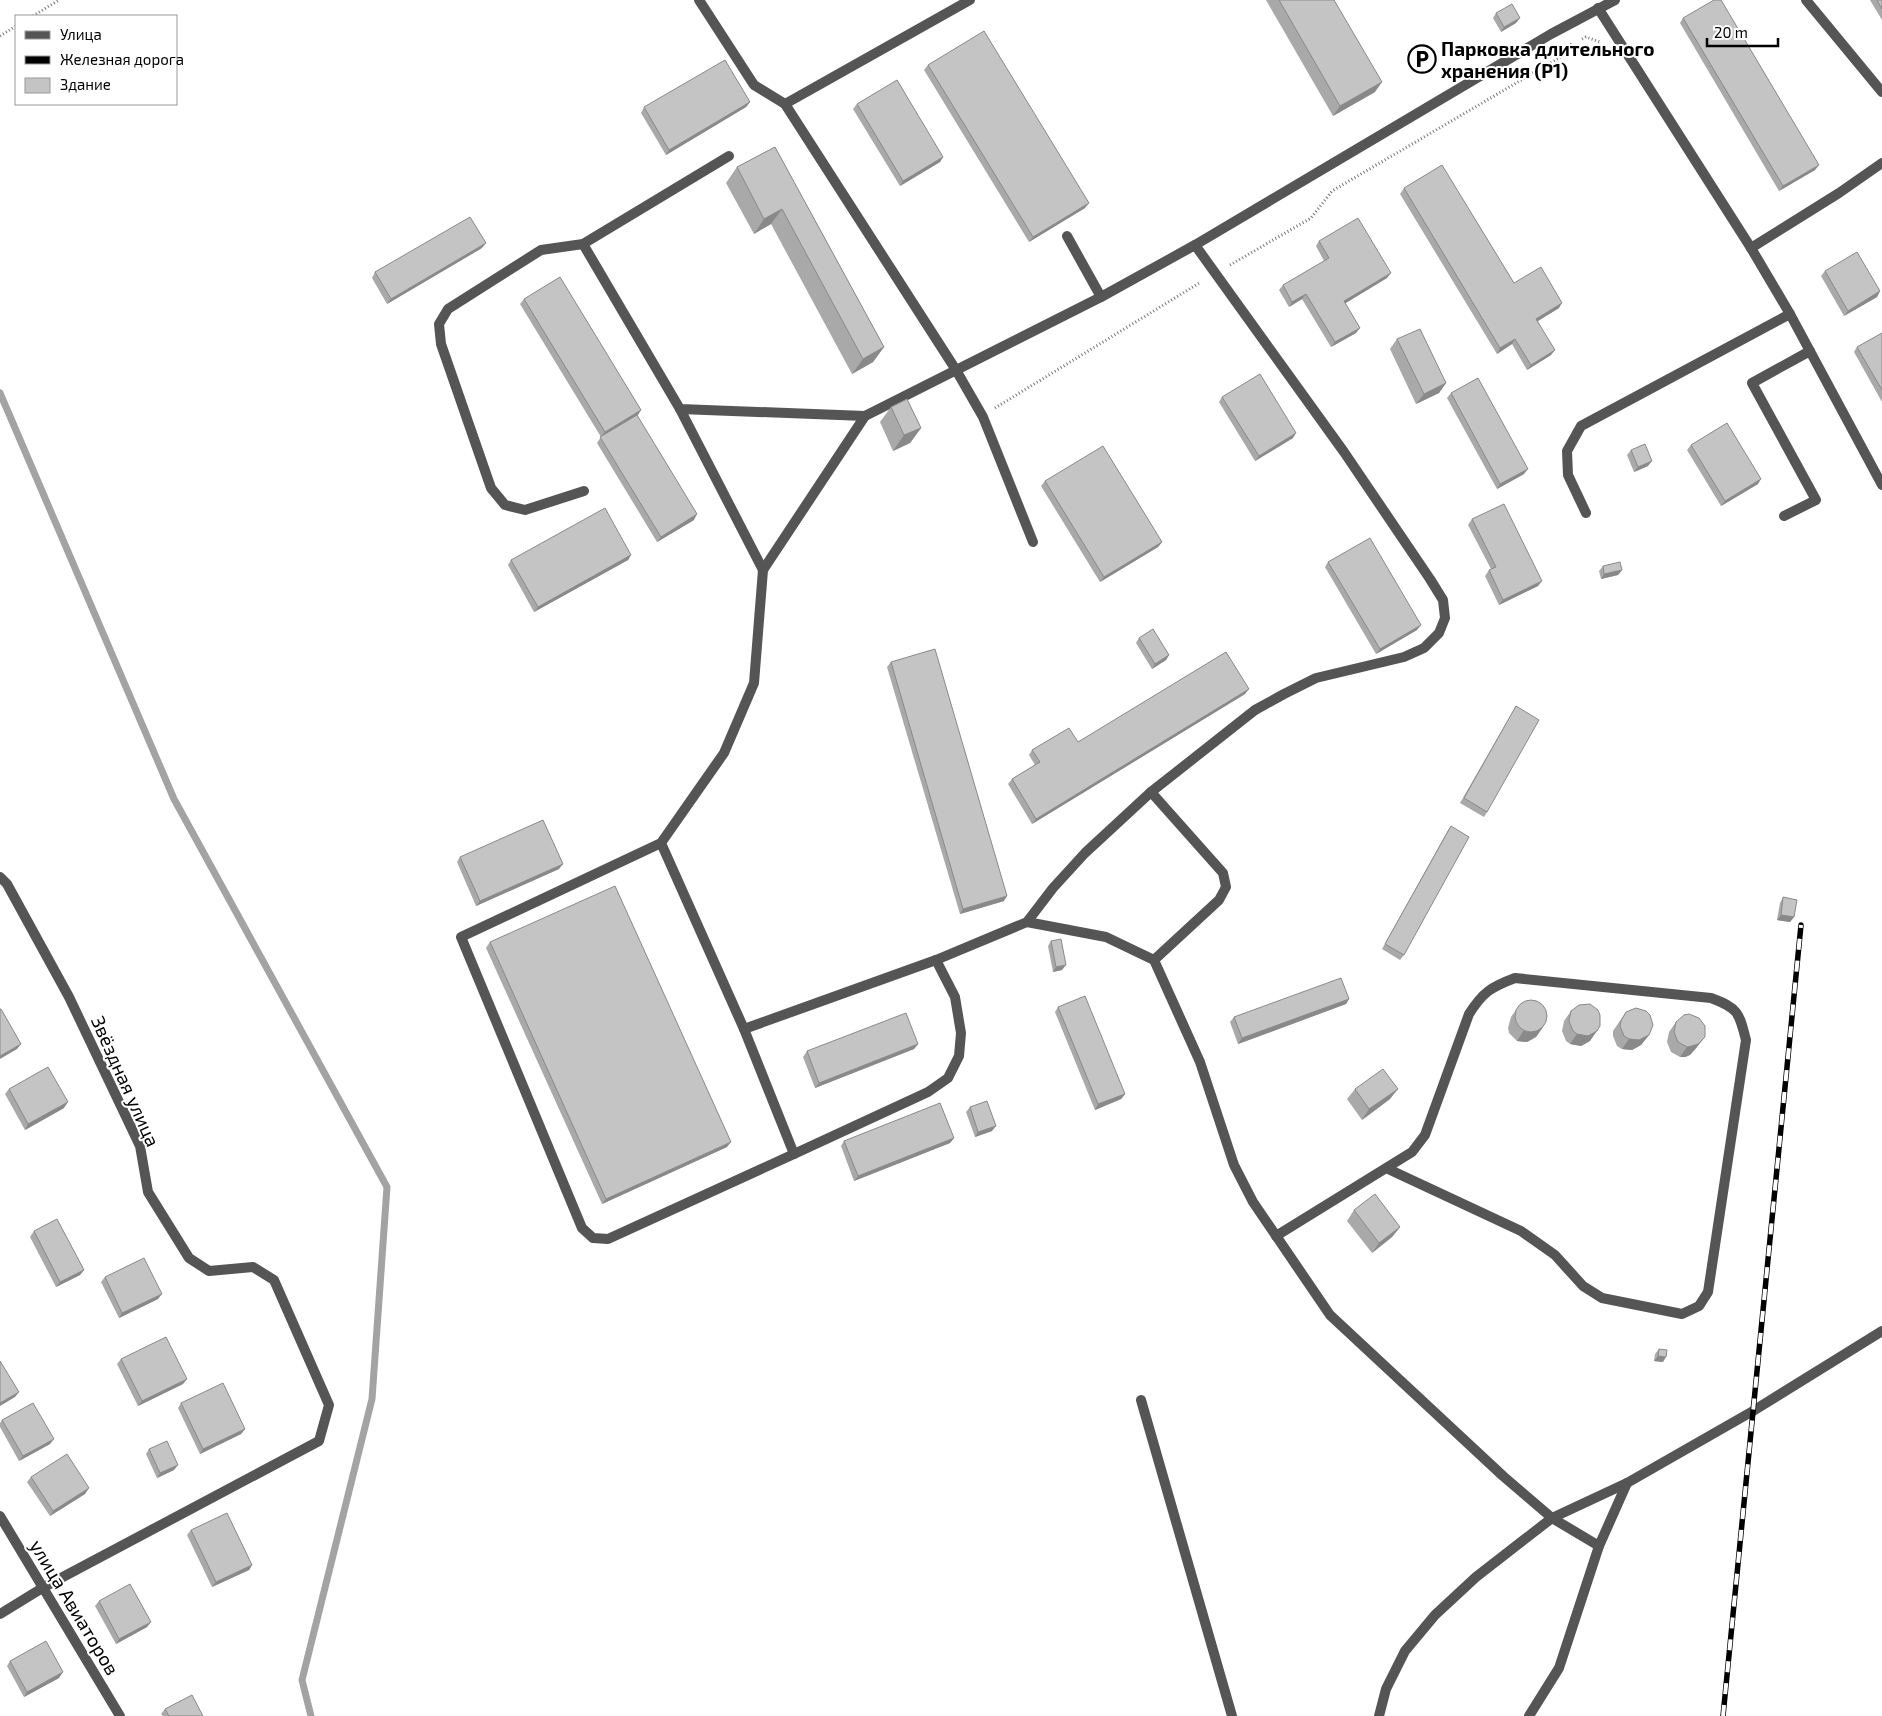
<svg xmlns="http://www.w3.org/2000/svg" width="1882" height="1716" viewBox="0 0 1882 1716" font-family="'Exo 2',sans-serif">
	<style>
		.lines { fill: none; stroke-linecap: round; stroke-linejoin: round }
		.stream { stroke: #a3a3a3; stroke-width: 7 }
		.path { stroke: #777; stroke-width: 3; stroke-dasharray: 1 2.5; stroke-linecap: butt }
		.lane { stroke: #555; stroke-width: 10 }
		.street { stroke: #555; stroke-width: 10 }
		.rail-casing { stroke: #000; stroke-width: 5.5 }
		.rail { stroke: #fff; stroke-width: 4; stroke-dasharray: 11; stroke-linecap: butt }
		.wall { fill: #a9a9a9 }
		.shaded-wall { fill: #898989 }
		.building { fill: #c4c4c4; stroke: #898989 }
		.labels { text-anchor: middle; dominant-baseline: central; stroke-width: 4; stroke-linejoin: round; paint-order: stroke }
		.poi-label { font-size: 19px; font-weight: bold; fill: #000; stroke: #fff; text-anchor: start }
		.street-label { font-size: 19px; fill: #000; stroke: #fff }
	</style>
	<rect width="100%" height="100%" fill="#fff"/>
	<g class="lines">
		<path class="stream" d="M0,393L174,799L387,1187L372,1399L302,1680L311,1716"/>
		<g class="path">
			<path d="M33,16L59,0"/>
			<path d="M0,36L16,26"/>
			<path d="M1582,39L1586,37L1600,42"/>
			<path d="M1230,265L1311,218L1332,191L1564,55L1572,43"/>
			<path d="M995,408L1201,282"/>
		</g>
		<g class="lane">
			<path d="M699,0L754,85L785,104L956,370L983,417L1033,542"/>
			<path d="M1806,0L1882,92"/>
			<path d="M1598,8L1751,248L1790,314L1882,485"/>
			<path d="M785,104L970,0"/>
			<path d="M1067,236L1101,297"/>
			<path d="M583,244L680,409L865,416"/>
			<path d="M1195,245L1344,452L1430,579L1443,600L1445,618L1439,633L1424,648L1404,657L1316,678L1284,694L1255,710L1151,792L1223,873L1226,887L1219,900L1154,960L1200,1062L1234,1165L1253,1202L1330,1315L1503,1476L1552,1518L1599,1546"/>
			<path d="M1751,248L1839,193L1882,163"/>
			<path d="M680,409L763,570"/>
			<path d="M584,491L525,510L505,505L491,488L441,344L439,324L448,309L541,250L583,244L729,156"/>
			<path d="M1586,513L1568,475L1567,451L1581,426L1790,314"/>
			<path d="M1784,516L1816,500L1752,383L1810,351"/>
			<path d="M661,843L744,1029L794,1154L608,1239L593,1238L582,1228L461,937L661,843L724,753L754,683L763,570L865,416L1101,297L1195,245L1551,34L1615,0"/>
			<path d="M1027,922L1106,937L1154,960"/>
			<path d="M744,1029L936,960"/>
			<path d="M794,1154L928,1092L948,1078L959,1056L961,1033L955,997L936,960L1027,922L1053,888L1085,853L1151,792"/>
			<path d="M1276,1236L1412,1152L1425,1135L1469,1014C1483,992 1491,987 1515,978L1711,998C1738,1008 1739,1012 1746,1040L1708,1292L1699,1306L1682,1314L1602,1298L1583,1286L1555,1255L1521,1231L1386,1168"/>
			<path d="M1141,1400L1232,1716"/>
			<path d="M1379,1716L1386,1689L1405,1651L1435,1615L1476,1577L1552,1518L1627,1483L1753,1411L1882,1331"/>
			<path d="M1529,1716L1559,1668L1599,1546L1627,1483"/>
		</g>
		<g class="street">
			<path d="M0,877L7,884L69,997L140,1146L148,1192L189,1258L209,1271L253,1267L274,1280L329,1405L319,1441L44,1587L0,1614"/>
			<path d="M0,1516L120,1716"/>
		</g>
		<g class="rail-casing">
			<path id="rail" d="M1723,1716L1801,925"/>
		</g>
		<use href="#rail" class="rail"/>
	</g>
	<g class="wall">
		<path d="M1266,0H1334L1375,92L1333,116Z"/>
		<path d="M1870,0H1882V20Z"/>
		<path d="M1496,13L1516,23L1501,32L1493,18Z"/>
		<path d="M1683,18L1815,170L1779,191L1680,23Z"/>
		<path d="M928,65L1085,208L1029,242L924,70Z"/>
		<path d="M750,102L746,107L666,155L641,113L644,107Z"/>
		<path d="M857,104L943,157L940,162L900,186L853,109Z"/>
		<path d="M775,147L884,347L873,362L852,374L771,224L754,234L726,183L737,167Z"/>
		<path d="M1404,188L1514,283L1559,308L1538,321L1551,355L1527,370L1512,344L1497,354L1400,194Z"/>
		<path d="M1319,241L1387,278L1345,303L1356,333L1331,347L1302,299L1289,307L1279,290L1283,285L1324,261L1316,246Z"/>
		<path d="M482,248L387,304L372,278L375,272Z"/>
		<path d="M1825,271L1880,291L1877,297L1844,316L1821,276Z"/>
		<path d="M524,299L637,416L694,520L657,542L597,443L601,437L520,304Z"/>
		<path d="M1882,333V402L1854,352L1857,347Z"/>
		<path d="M1397,339L1446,383L1439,393L1416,404L1390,349Z"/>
		<path d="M1451,393L1524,474L1497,489L1447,398Z"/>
		<path d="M1222,397L1293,438L1255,461L1219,402Z"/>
		<path d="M891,407L921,428L910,443L893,451L880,422Z"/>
		<path d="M1691,445L1758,484L1721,506L1687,450Z"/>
		<path d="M1631,450L1648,466L1634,472L1627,455Z"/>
		<path d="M1045,481L1162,542L1158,547L1100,582L1041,486Z"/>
		<path d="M1472,519L1538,586L1499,605L1485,576L1489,570L1491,569L1468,525Z"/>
		<path d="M631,555L628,560L534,612L508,565L511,560Z"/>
		<path d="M1328,562L1417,630L1376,654L1325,567Z"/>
		<path d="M1603,566L1622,570L1618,575L1601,579L1599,571Z"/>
		<path d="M1139,638L1169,655L1166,660L1152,669L1136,643Z"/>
		<path d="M891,662L1004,901L960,914L887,667Z"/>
		<path d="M1245,694L1032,824L1008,784L1012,779L1035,765L1029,755L1032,750L1078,742Z"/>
		<path d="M1516,706L1487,812L1484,817L1460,803Z"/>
		<path d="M1451,826L1404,955L1400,960L1382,949L1447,832Z"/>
		<path d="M460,857L559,869L476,906L457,862Z"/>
		<path d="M1783,897L1794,917L1790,922L1777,920L1780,903Z"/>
		<path d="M1051,941L1062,970L1053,972L1048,946Z"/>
		<path d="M490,942L727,1147L602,1204L486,948Z"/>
		<path d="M1349,999L1346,1004L1238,1044L1230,1022L1234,1017Z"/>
		<path d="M1058,1007L1125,1094L1121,1099L1095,1110L1055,1012Z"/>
		<path d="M1518,1007L1543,1027L1536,1037L1527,1042L1517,1041L1509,1033L1508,1028L1511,1017Z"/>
		<path d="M1571,1011L1590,1041L1581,1046L1570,1044L1566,1041L1562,1031L1564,1021Z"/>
		<path d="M1626,1012L1649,1035L1641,1045L1632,1050L1622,1049L1617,1046L1613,1036V1031Z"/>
		<path d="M1676,1022L1697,1047L1690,1055L1685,1057H1680L1671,1052L1667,1042L1669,1032Z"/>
		<path d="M918,1044L914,1049L815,1088L803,1057L807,1051Z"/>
		<path d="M9,1089L64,1108L25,1130L5,1094Z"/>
		<path d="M1355,1089L1390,1099L1362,1120L1347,1099Z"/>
		<path d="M970,1107L992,1131L975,1137L966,1112Z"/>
		<path d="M954,1138L950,1143L854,1181L841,1146L844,1141Z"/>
		<path d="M1354,1210L1400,1227L1392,1237L1372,1253L1347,1221Z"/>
		<path d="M34,1231L84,1270L80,1275L56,1287L30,1237Z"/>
		<path d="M105,1277L158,1299L119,1318L101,1282Z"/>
		<path d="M1659,1349L1663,1362L1654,1361L1655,1354Z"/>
		<path d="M121,1359L183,1384L138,1406L117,1364Z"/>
		<path d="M181,1403L245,1429L241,1434L200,1454L178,1408Z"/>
		<path d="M2,1420L50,1444L19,1461L0,1427V1423Z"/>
		<path d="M149,1449L174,1470L157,1478L146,1454Z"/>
		<path d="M31,1477L85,1494L50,1516L27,1482Z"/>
		<path d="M191,1530L252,1565L249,1570L212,1587L187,1535Z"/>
		<path d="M99,1601L147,1627L116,1644L95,1606Z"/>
		<path d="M10,1661L59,1678L24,1697L7,1666Z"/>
		<path d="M165,1709L203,1716H163L161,1714Z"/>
	</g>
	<g class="shaded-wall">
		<path d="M1520,18L1516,23L1501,32L1504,27Z"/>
		<path d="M1382,82L1375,92L1333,116L1340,106Z"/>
		<path d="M750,102L746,107L666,155L669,150Z"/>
		<path d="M943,157L940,162L900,186L903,181Z"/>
		<path d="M1819,165L1815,170L1779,191L1783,186Z"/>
		<path d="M1089,203L1085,208L1029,242L1033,237Z"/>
		<path d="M782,209L771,224L754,234L764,219Z"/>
		<path d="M486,243L482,248L387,304L391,299Z"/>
		<path d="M1391,273L1387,278L1341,306L1344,301Z"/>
		<path d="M1880,291L1877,297L1844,316L1848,311Z"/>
		<path d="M1306,294L1302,299L1289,307L1292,302Z"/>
		<path d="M1562,303L1559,308L1533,324L1536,319Z"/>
		<path d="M1360,328L1356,333L1331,347L1335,342Z"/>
		<path d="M1515,339L1512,344L1497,354L1500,348Z"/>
		<path d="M884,347L873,362L852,374L863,359Z"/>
		<path d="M1555,350L1551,355L1527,370L1531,365Z"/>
		<path d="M1446,383L1439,393L1416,404L1424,394Z"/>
		<path d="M641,410L638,415L601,437L605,432Z"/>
		<path d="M921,428L910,443L893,451L904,435Z"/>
		<path d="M1296,433L1293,438L1255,461L1259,456Z"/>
		<path d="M1652,461L1648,466L1634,472L1638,467Z"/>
		<path d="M1528,469L1524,474L1497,489L1500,484Z"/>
		<path d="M1761,479L1758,484L1721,506L1725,501Z"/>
		<path d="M697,514L694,520L657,542L661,537Z"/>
		<path d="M1162,542L1158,547L1100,582L1104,577Z"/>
		<path d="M631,555L628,560L534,612L538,607Z"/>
		<path d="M1622,570L1618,575L1601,579L1604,574Z"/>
		<path d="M1542,581L1538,586L1499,605L1503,600Z"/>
		<path d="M1421,625L1417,630L1376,654L1380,649Z"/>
		<path d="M1169,655L1166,660L1152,669L1155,664Z"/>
		<path d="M1249,689L1245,694L1032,824L1036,819Z"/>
		<path d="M563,864L559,869L476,906L480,901Z"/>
		<path d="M1007,896L1004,901L960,914L963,909Z"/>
		<path d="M1781,915L1794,917L1790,922L1777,920Z"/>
		<path d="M1066,965L1062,970L1053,972L1056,967Z"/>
		<path d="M1349,999L1346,1004L1238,1044L1242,1038Z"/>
		<path d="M1543,1027L1536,1037L1527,1042L1517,1041L1524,1030Z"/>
		<path d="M1597,1031L1590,1041L1581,1046L1570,1044L1577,1034Z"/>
		<path d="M1649,1035L1641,1045L1632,1050L1622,1049L1629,1039Z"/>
		<path d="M1705,1037L1697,1047L1690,1055L1685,1057H1680L1687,1047Z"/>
		<path d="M21,1044L17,1049L0,1059V1056Z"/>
		<path d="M918,1044L914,1049L815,1088L819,1083Z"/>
		<path d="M1398,1089L1390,1099L1362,1120L1369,1109Z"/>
		<path d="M1125,1094L1121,1099L1095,1110L1098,1104Z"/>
		<path d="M68,1102L64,1108L25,1130L28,1124Z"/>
		<path d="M996,1126L992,1131L975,1137L978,1132Z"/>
		<path d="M954,1138L950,1143L854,1181L858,1176Z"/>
		<path d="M731,1142L727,1147L602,1204L606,1199Z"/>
		<path d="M1400,1227L1392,1237L1372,1253L1379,1243Z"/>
		<path d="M84,1270L80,1275L56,1287L60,1282Z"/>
		<path d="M162,1294L158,1299L119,1318L122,1313Z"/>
		<path d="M1658,1356L1666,1357L1663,1362L1654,1361Z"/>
		<path d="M187,1379L183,1384L138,1406L142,1401Z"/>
		<path d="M19,1392L15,1397L0,1406V1403Z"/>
		<path d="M245,1429L241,1434L200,1454L203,1449Z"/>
		<path d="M54,1439L50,1444L19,1461L23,1456Z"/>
		<path d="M178,1465L174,1470L157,1478L160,1473Z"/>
		<path d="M89,1488L85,1494L50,1516L53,1511Z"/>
		<path d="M252,1565L249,1570L212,1587L216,1582Z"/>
		<path d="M151,1622L147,1627L116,1644L119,1639Z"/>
		<path d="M63,1672L59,1678L24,1697L27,1692Z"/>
	</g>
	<g class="building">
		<path d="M1279,0H1334L1382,82L1340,106Z"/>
		<path d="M1714,0H1721L1819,165L1783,186L1683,18Z"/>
		<path d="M1877,0H1882V9Z"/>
		<path d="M1512,4L1520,18L1504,27L1496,13Z"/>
		<path d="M984,31L1089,203L1033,237L928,65Z"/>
		<path d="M725,60L750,102L669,150L644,107Z"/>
		<path d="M897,80L943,157L903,181L857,104Z"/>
		<path d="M775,147L884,347L863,359L782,209L764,219L737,167Z"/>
		<path d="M1442,165L1514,283L1541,267L1562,303L1536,319L1555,350L1531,365L1515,339L1500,348L1404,188Z"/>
		<path d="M470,217L486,243L391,299L375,272Z"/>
		<path d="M1358,218L1391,273L1344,301L1360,328L1335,342L1306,294L1292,302L1283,285L1329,258L1319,241Z"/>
		<path d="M1857,252L1880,291L1848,311L1825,271Z"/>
		<path d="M560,277L641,410L605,432L524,299Z"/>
		<path d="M1420,329L1446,383L1424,394L1397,339Z"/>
		<path d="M1882,333V390L1857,347Z"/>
		<path d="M1260,374L1296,433L1259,456L1222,397Z"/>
		<path d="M1478,378L1528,469L1500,484L1451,393Z"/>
		<path d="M907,399L921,428L904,435L891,407Z"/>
		<path d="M637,415L697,514L661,537L600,437Z"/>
		<path d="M1727,423L1761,479L1725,501L1691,445Z"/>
		<path d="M1645,444L1652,461L1638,467L1631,450Z"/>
		<path d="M1103,446L1162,542L1104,577L1045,481Z"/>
		<path d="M1504,504L1542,581L1503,600L1489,570L1496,567L1472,519Z"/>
		<path d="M605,508L631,555L538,607L511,560Z"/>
		<path d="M1370,538L1421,625L1380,649L1328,562Z"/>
		<path d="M1620,562L1622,570L1604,574L1603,566Z"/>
		<path d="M1153,629L1169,655L1155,664L1139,638Z"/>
		<path d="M935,649L1007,896L963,909L891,662Z"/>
		<path d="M1226,652L1249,689L1036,819L1012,779L1040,762L1032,750L1069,728L1078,742Z"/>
		<path d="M1516,706L1539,720L1487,812L1464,798Z"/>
		<path d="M543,820L563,864L480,901L460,857Z"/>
		<path d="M1451,826L1469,837L1404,955L1385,944Z"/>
		<path d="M615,886L731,1142L606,1199L490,942Z"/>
		<path d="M1783,897L1797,900L1794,917L1781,915Z"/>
		<path d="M1061,939L1066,965L1056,967L1051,941Z"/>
		<path d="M1341,978L1349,999L1242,1038L1234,1017Z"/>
		<path d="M1085,996L1125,1094L1098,1104L1058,1007Z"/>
		<circle cx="1531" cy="1016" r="16"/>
		<path d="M1590,1004L1598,1010L1600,1015V1026L1597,1031L1588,1036L1577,1034L1573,1031L1569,1021L1571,1011L1579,1005Z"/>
		<path d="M1636,1008L1646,1011L1650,1015L1653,1025L1649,1035L1639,1040L1629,1039L1624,1036L1620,1026L1621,1021L1626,1012Z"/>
		<path d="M0,1009H1L21,1044L0,1056Z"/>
		<path d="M906,1013L918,1044L819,1083L807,1051Z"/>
		<path d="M1689,1014L1699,1018L1705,1026V1037L1698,1044L1692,1046L1687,1047L1678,1042L1674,1032L1676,1022L1684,1015Z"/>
		<path d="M48,1067L68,1102L28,1124L9,1089Z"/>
		<path d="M1383,1069L1398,1089L1369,1109L1355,1089Z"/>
		<path d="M987,1101L996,1126L978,1132L970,1107Z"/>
		<path d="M940,1103L954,1138L858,1176L844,1141Z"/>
		<path d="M1375,1194L1400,1227L1379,1243L1354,1210Z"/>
		<path d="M57,1219L84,1270L60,1282L34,1231Z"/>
		<path d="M144,1258L162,1294L122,1313L105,1277Z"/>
		<path d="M166,1337L187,1379L142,1401L121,1359Z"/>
		<path d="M1659,1349L1667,1350L1666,1357L1658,1356Z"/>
		<path d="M0,1361L19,1392L0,1403Z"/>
		<path d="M223,1383L245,1429L203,1449L181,1403Z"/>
		<path d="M33,1403L54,1439L23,1456L2,1420Z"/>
		<path d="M167,1441L178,1465L160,1473L149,1449Z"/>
		<path d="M67,1454L89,1488L53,1511L31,1477Z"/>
		<path d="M227,1513L252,1565L216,1582L191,1530Z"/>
		<path d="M130,1584L151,1622L119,1639L99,1601Z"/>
		<path d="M46,1641L63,1672L27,1692L10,1661Z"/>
		<path d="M192,1695L203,1716H169L165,1709Z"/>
	</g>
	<defs>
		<g id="parking-ring" transform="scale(1.4375)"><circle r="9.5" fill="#fff" stroke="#000" stroke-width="1.5"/><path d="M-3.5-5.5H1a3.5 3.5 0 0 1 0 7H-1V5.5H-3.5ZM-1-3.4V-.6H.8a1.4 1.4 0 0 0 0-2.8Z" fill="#000"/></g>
	</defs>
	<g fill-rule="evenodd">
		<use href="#parking-ring" x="1422" y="59"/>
	</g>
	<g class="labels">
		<g class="poi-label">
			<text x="1441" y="48">Парковка длительного<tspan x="1441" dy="22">хранения (P1)</tspan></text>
		</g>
		<g class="street-label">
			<text transform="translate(126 1081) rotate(66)">Звёздная улица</text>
			<text transform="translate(75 1607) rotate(59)">улица Авиаторов</text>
		</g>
	</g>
	<rect x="15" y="15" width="162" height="90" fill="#ffffff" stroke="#999999"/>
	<rect x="25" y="31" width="25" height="8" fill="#555555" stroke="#999999"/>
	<text x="60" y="40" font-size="15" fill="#000000">Улица</text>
	<rect x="25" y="56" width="25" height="8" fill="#000000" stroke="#999999"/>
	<text x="60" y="65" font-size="15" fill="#000000">Железная дорога</text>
	<rect x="25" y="78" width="25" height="15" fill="#c4c4c4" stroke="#999999"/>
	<text x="60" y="90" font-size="15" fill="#000000">Здание</text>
	<path d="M1707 38v8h71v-8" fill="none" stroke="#000000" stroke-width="2.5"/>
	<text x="1714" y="38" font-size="15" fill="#000000" stroke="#ffffff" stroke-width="4" paint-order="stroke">20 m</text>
</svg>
